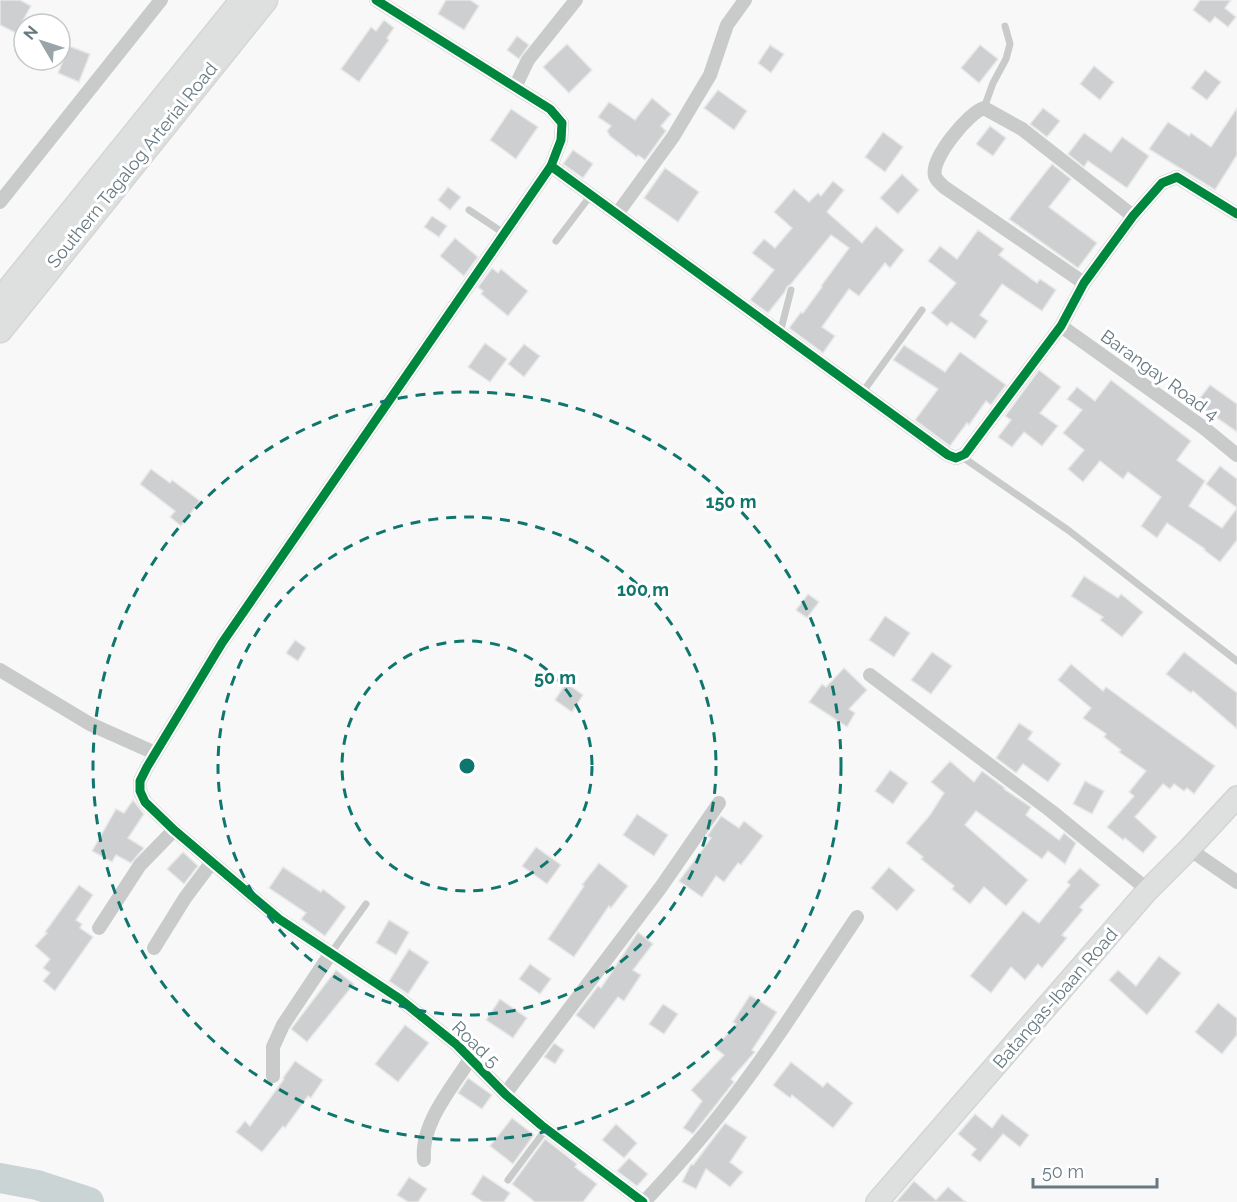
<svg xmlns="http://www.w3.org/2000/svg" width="1237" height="1202" viewBox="0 0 1237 1202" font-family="Raleway,sans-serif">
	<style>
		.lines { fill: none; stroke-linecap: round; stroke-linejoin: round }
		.river { stroke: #cad4d5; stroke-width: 30 }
		.building { fill: #cecfd0; stroke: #e8e8e8; stroke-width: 1.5 }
		.primary-casing { stroke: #d3d4d5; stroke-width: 24 }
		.motorway-casing { stroke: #d4d5d5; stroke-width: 27 }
		.service { stroke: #c9cbcb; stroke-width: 7 }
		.minor { stroke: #c9cbcb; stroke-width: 14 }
		.primary { stroke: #dedfdf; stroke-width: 21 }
		.motorway { stroke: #dedfdf; stroke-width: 24 }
		.cycleway-casing { stroke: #fff; stroke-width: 13 }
		.cycleway { stroke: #00873e; stroke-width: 9 }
		.ring { fill: none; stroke: #0f766e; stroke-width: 3; stroke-dasharray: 10 8 }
		.labels { text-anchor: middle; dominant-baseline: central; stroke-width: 6; stroke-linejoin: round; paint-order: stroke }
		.street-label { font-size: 18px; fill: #667980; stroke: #fff }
		.centre { fill: #0f766e; stroke: #fff; stroke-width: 3 }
		.ring-label { font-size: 18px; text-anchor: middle; font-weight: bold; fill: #0f766e; stroke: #fff; stroke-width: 6; stroke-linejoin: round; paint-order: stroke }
	</style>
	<rect width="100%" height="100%" fill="#f8f8f8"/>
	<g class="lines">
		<path class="river" d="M0,1178L37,1185L89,1202"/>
	</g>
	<g class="building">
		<path d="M0,0H20L31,6L16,33L0,25Z"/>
		<path d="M446,0H470L479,6L464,30L438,14Z"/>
		<path d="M1200,0H1231L1225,8L1236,17L1228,27L1215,17L1210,23L1193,10Z"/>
		<path d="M384,20L394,28L387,38L389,40L359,82L341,69L371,27L376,31Z"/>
		<path d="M517,36L529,45L519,59L507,50Z"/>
		<path d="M567,44L592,70L569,93L543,67Z"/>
		<path d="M770,45L784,54L771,73L758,63Z"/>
		<path d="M980,45L998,59L979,83L961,68Z"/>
		<path d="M69,46L90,54L79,82L58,73Z"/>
		<path d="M1094,66L1114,82L1100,100L1080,84Z"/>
		<path d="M1205,70L1221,82L1207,100L1191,88Z"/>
		<path d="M718,90L747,111L734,130L704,108Z"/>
		<path d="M652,98L671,114L661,126L666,131L645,160L638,155L637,157L610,136L607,131L611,126L598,117L609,102L635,120Z"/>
		<path d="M1043,108L1060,121L1047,137L1030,124Z"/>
		<path d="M1237,108V155L1215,190L1149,149L1168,122L1189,136L1191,133L1211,147Z"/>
		<path d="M511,109L538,127L516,159L490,140Z"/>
		<path d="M990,126L1006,138L993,156L976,144Z"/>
		<path d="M883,132L903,147L885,172L865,157Z"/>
		<path d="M1084,133L1111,152L1122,137L1149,156L1127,188L1088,161L1084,167L1068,154Z"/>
		<path d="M573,150L593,164L583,178L563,164Z"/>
		<path d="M1052,164L1071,179L1049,207L1097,243L1078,268L1009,219Z"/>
		<path d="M665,168L699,192L678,222L644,198Z"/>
		<path d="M902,174L919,190L898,214L880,198Z"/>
		<path d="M833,181L844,190L827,212L862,243L876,226L904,250L890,268L885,263L859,296L849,289L822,327L835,336L823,353L789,328L801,312L803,313L822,287L821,286L849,248L831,235L791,284L787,287L784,293L768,313L750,300L774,270L752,253L764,239L775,248L792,228L774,212L794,189L809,202L818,193L821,196Z"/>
		<path d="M448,187L461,197L450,210L438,200Z"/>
		<path d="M432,216L447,226L439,237L424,227Z"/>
		<path d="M978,230L1004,249L999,255L1037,283L1040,279L1056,290L1042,311L1002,284L980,315L988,321L975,339L951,322L947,326L931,313L956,283L928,261L940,246L957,259Z"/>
		<path d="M455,238L478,257L464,276L440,256Z"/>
		<path d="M492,268L498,273L501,269L528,291L508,316L481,294L483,291L478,287Z"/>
		<path d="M485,343L507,359L490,382L468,367Z"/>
		<path d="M524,344L540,356L524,377L508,364Z"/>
		<path d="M904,345L945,372L960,352L1006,385L991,405L986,401L969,425L967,423L950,446L915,420L938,389L893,360Z"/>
		<path d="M1039,370L1061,387L1040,413L1058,426L1042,446L1024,432L1012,447L998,437L1011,420L1005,416Z"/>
		<path d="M1111,380L1191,441L1177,460L1205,481L1189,506L1222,528L1237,508V540L1220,562L1204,550L1205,549L1167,523L1157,538L1141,526L1161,497L1128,472L1123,479L1100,461L1083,482L1068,469L1084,450L1063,433L1082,410L1067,399L1077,387L1095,401Z"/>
		<path d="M1210,385L1237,404V432L1196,403Z"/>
		<path d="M1220,466L1237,479V508L1206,484Z"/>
		<path d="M151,469L170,483L172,480L200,501L181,526L170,517L175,511L140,484Z"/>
		<path d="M1084,576L1118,598L1121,594L1143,612L1122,637L1100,620L1103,617L1071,596Z"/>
		<path d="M808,594L819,602L807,618L796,610Z"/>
		<path d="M885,616L910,633L894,657L869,640Z"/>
		<path d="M295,640L306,648L298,661L286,653Z"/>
		<path d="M932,652L952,666L931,694L911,680Z"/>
		<path d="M1184,652L1237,693V729L1193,691L1191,693L1166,674Z"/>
		<path d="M1071,664L1103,691L1106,687L1215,766L1194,794L1187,788L1184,791L1174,784L1170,789L1163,784L1135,817L1157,837L1143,853L1125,838L1123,840L1107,827L1134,796L1129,792L1146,771L1119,752L1121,750L1104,737L1106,734L1083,718L1091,708L1058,680Z"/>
		<path d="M844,668L867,690L849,709L855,713L847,727L809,702L822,684L826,687Z"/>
		<path d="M566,683L583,695L572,712L555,700Z"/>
		<path d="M1019,723L1033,732L1028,739L1061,764L1048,782L1023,764L1016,773L996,758Z"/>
		<path d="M950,761L974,782L982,771L1005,788L1004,789L1031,807L1026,815L1059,840L1064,833L1076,843L1065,864L1048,851L1042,859L976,811L965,825L1028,880L1006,906L984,887L970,904L952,889L954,886L921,859L923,857L906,843L930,815L944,793L931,782Z"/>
		<path d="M890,770L908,783L893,804L875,791Z"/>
		<path d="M1085,781L1104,791L1092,814L1073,804Z"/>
		<path d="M133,800L144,814L128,838L144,848L131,863L116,855L112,862L92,851L116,809L124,813Z"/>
		<path d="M637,814L668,835L654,856L623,835Z"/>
		<path d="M721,816L739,828L744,821L763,836L741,865L738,863L724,882L716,876L702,897L679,881L711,838L707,836Z"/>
		<path d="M536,847L561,865L547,884L522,866Z"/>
		<path d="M183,852L198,866L184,884L167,869Z"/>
		<path d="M599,863L628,886L611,908L609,906L574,957L548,939L584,886L582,885Z"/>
		<path d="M283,867L321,892L323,889L346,907L325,936L301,919L306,913L269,888Z"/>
		<path d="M889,867L915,890L897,911L871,888Z"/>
		<path d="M1080,868L1100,885L1080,907L1083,910L1062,935L1067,938L1042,968L1038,964L1025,980L1011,967L991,993L970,976L1023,911L1039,923L1070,885L1067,882Z"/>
		<path d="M79,885L93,895L76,920L82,924L80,928L93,937L55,991L43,981L50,973L43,968L50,959L35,946L47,933L45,932Z"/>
		<path d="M389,920L409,932L396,955L376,943Z"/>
		<path d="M638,932L653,944L633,970L641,975L624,1001L618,997L594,1029L576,1015L598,986L601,988Z"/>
		<path d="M409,949L429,962L408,994L389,981Z"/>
		<path d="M1159,956L1181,973L1147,1015L1109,980L1118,970L1136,986Z"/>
		<path d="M530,964L551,979L540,994L519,979Z"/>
		<path d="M336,970L354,984L307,1042L291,1029Z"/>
		<path d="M750,995L777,1012L752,1050L755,1052L731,1079L734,1082L693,1134L683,1128L702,1101L691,1090L724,1055L715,1048L736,1024L733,1022Z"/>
		<path d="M500,999L527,1018L513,1038L486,1020Z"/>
		<path d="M1218,1003L1237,1018V1035L1222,1054L1195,1032Z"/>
		<path d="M663,1004L678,1014L664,1034L649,1024Z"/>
		<path d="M405,1025L429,1043L398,1082L375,1064Z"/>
		<path d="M554,1043L564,1050L555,1064L544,1057Z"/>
		<path d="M295,1061L323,1080L311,1098L308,1096L285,1128L283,1126L262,1152L236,1132L245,1121L250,1126L284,1079L283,1078Z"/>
		<path d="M791,1062L823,1087L827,1082L853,1103L833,1128L792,1095L790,1098L773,1085Z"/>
		<path d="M468,1078L492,1095L482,1109L458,1093Z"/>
		<path d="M975,1114L992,1128L1002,1114L1029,1135L1020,1147L1003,1134L980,1162L971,1155L976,1149L958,1134Z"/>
		<path d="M512,1118L534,1135L513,1164L490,1146Z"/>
		<path d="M725,1123L747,1137L730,1162L743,1172L730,1187L706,1169L696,1189L682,1182L691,1164L693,1165Z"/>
		<path d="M616,1124L637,1143L624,1158L602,1140Z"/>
		<path d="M545,1139L577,1164L575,1167L597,1184L583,1202H535L512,1184Z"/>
		<path d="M629,1158L648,1174L637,1186L617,1171Z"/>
		<path d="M483,1175L510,1193L504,1202H483L471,1194Z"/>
		<path d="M409,1177L427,1189L418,1202H408L397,1195Z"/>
		<path d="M914,1181L936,1200L948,1187L966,1202H896Z"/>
	</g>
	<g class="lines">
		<g class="primary-casing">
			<path id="primary" d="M877,1202L1148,890L1189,849L1237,797"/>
		</g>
		<g class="motorway-casing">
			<g id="motorway">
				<path d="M0,301L243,0"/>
				<path d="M0,330L265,0"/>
			</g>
		</g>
		<g class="service">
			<path d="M984,108L993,83L1006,59L1010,44L1005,26"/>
			<path d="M469,210L505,234"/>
			<path d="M556,241L591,195"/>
			<path d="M780,333L791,290"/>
			<path d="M862,393L922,310"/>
			<path d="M961,456L1068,530L1237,661"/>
			<path d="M331,953L366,904"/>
			<path d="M508,1180L546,1129"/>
		</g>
		<g class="minor">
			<path d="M376,0L550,109L562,123L561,140L551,166L948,455L956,458L965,454L1061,326L1084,283L1133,216L1162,183L1177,177L1237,214"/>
			<path d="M515,87L528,60L576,0"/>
			<path d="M551,166L222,643L147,767L140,781V791L145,802L174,830L279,919L400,999L457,1045L505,1094L541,1125L643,1202"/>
			<path d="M0,202L161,0"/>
			<path d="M617,214L673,137L710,75L727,25L745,0"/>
			<path d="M1084,283L944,187C941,184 936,180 935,176C930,159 969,112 984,108L1022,129L1133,216"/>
			<path d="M1061,326L1204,428L1237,455"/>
			<path d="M0,670L90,724L155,753"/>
			<path d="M870,675L1051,811L1148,890"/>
			<path d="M1189,849L1237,882"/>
			<path d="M99,928L140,865L174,830"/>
			<path d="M154,948L185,898L212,862"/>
			<path d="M273,1076V1047L283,1025L331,953"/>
			<path d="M505,1094L661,887L719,803"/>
			<path d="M424,1160C420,1124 452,1088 470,1059"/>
			<path d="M644,1202C671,1173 697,1144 722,1112C771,1050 813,982 857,917"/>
		</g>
		<use href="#primary" class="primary"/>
		<use href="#motorway" class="motorway"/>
		<g class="cycleway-casing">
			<g id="cycleway">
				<path d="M376,0L550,109L562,123L561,140L551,166L948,455L956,458L965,454L1061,326L1084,283L1133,216L1162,183L1177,177L1237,214"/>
				<path d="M551,166L222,643L147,767L140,781V791L145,802L174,830L279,919L400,999L457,1045L505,1094L541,1125L643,1202"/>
			</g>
		</g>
		<use href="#cycleway" class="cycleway"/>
	</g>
	<g class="ring">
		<circle cx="467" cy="766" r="125"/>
		<circle cx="467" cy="766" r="249"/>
		<circle cx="467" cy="766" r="374"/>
	</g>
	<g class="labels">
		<g class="street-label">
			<text transform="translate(132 165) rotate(-51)">Southern Tagalog Arterial Road</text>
			<text transform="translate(1160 375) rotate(36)">Barangay Road 4</text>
			<text transform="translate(1055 998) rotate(-49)">Batangas-Ibaan Road</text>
			<text transform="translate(476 1044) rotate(44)">Road 5</text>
		</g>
	</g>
	<circle cx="467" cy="766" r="9" class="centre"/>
	<g class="ring-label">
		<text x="731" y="508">150 m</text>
		<text x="643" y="596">100 m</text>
		<text x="555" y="684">50 m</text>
	</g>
	<g transform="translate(42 42) rotate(309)"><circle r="28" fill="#ffffff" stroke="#c2c9cc" stroke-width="1.5"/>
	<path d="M0-4.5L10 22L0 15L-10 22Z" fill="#99a5aa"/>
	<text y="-9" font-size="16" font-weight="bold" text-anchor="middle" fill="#667980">N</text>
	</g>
	<path d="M1033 1178v9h124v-9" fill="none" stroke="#667980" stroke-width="3"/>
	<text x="1042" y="1178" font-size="18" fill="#667980" stroke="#ffffff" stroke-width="4.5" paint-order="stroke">50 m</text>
</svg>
